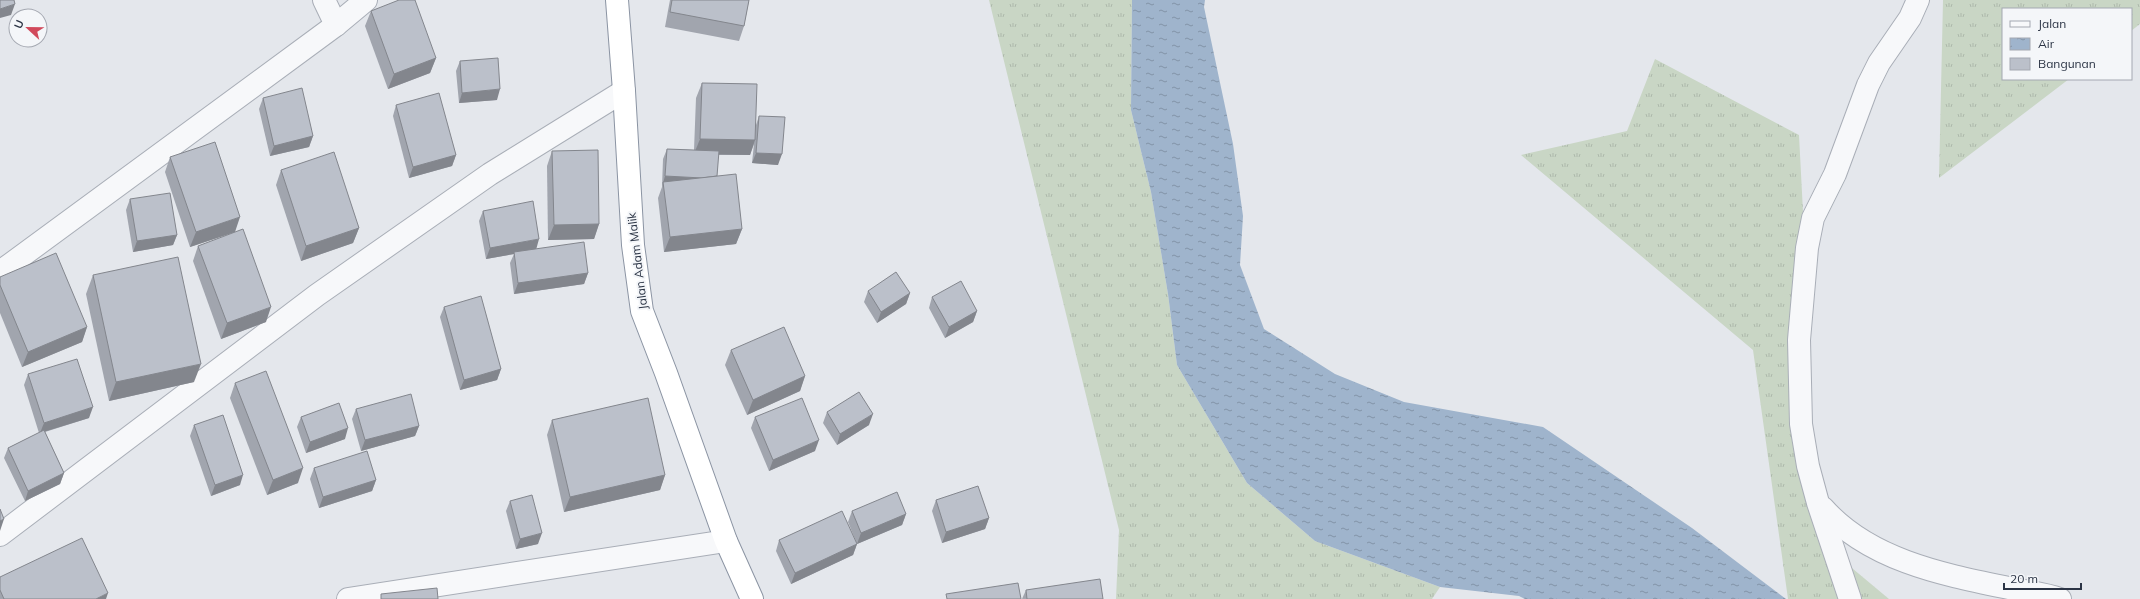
<svg xmlns="http://www.w3.org/2000/svg" width="2140" height="599" viewBox="0 0 2140 599" font-family="Mulish,sans-serif">
	<style>
		.grass { fill: url(#grass-tufts) }
		.water { fill: url(#water-ripples) }
		.lines { fill: none; stroke-linecap: round; stroke-linejoin: round }
		.minor-casing { stroke: #a9aeb7; stroke-width: 24 }
		.trunk-casing { stroke: #8b94a3; stroke-width: 24 }
		.minor { stroke: #f7f8fa; stroke-width: 22 }
		.trunk { stroke: #fff; stroke-width: 22 }
		.wall { fill: #a1a5ae }
		.shaded-wall { fill: #83868d }
		.building { fill: #bbc0ca; stroke: #83868d }
		.labels { text-anchor: middle; dominant-baseline: central; stroke-width: 4; stroke-linejoin: round; paint-order: stroke }
		.street-label { font-size: 12px; fill: #2b3445; stroke: #f4f6f9 }
	</style>
	<defs>
		<pattern id="grass-tufts" width="24" height="20" patternUnits="userSpaceOnUse"><rect width="24" height="20" fill="#c9d6c5"/><path d="M3 7l-1-3M5 7V3M7 7l1-3M15 17l-1-3M17 17v-4M19 17l1-3" fill="none" stroke="#adb8ab"/></pattern>
		<pattern id="water-ripples" width="26" height="14" patternUnits="userSpaceOnUse"><rect width="26" height="14" fill="#9fb4cc"/><path d="M2 4q2-2 4 0t4 0M15 11q2-2 4 0t4 0" fill="none" stroke="#8293a7"/></pattern>
	</defs>
	<rect width="100%" height="100%" fill="#e4e7ec"/>
	<g class="grass">
		<path d="M989,0H1132L1131,110L1151,192L1168,294L1177,365L1247,483L1315,541L1440,587L1432,599H1116L1119,530Z"/>
		<path d="M1943,0H2140V24L2131,31V9H2003V79H2069L1939,178Z"/>
		<path d="M1655,59L1799,135L1803,212L1789,401L1822,543L1889,599H1788L1753,350L1521,155L1627,131Z"/>
	</g>
	<path class="water" d="M1132,0H1205L1204,7L1233,144L1243,216L1240,265L1264,329L1335,374L1404,402L1543,427L1692,528L1786,599H1525L1519,596L1440,587L1315,541L1247,483L1177,365L1168,294L1151,192L1131,110Z"/>
	<g class="lines">
		<g class="minor-casing">
			<g id="minor">
				<path d="M324,0L336,25"/>
				<path d="M0,272L336,25L366,0"/>
				<path d="M1823,508C1868,559 1940,574 2004,587C2022,591 2043,593 2060,599"/>
				<path d="M0,535L317,295L490,174L624,91"/>
				<path d="M348,599L726,541"/>
				<path d="M1850,599L1818,503L1808,466L1801,424L1799,340L1807,248L1813,218L1835,174L1868,85L1879,63L1910,18L1918,0"/>
			</g>
		</g>
		<g class="trunk-casing">
			<path id="trunk" d="M617,0L624,91L633,245L642,311L666,373L726,541L752,599"/>
		</g>
		<use href="#minor" class="minor"/>
		<use href="#trunk" class="trunk"/>
	</g>
	<g class="wall">
		<path d="M670,0H749L744,26L739,41L665,27Z"/>
		<path d="M371,11L436,58L430,73L388,89L365,26Z"/>
		<path d="M460,61L497,100L459,103L456,71Z"/>
		<path d="M702,83L756,125L759,116L778,165L752,163L754,144L750,155H718L717,176L742,229L736,244L664,252L658,198L662,187L663,159L667,149L694,150L696,98Z"/>
		<path d="M263,98L313,136L309,147L270,156L259,109Z"/>
		<path d="M396,105L456,155L452,166L409,178L393,116Z"/>
		<path d="M552,151L599,224L594,239L548,240L547,166Z"/>
		<path d="M170,157L235,232L190,247L165,172Z"/>
		<path d="M281,170L359,228L353,243L301,261L276,185Z"/>
		<path d="M130,199L177,235L173,245L133,252L126,210Z"/>
		<path d="M483,211L536,249L588,273L584,284L514,294L510,263L514,254L486,259L479,221Z"/>
		<path d="M198,246L266,322L221,339L193,261Z"/>
		<path d="M93,275L194,382L109,401L86,294Z"/>
		<path d="M0,277L87,327L82,342L22,367L0,313Z"/>
		<path d="M868,291L910,293L906,304L877,323L864,302Z"/>
		<path d="M932,297L977,311L973,322L945,338L929,308Z"/>
		<path d="M444,307L501,369L497,380L460,390L440,317Z"/>
		<path d="M731,350L805,376L800,391L747,415L725,365Z"/>
		<path d="M28,374L89,418L45,432L64,473L60,484L25,501L4,458L8,448L39,433L24,385Z"/>
		<path d="M235,383L298,483L267,495L230,398Z"/>
		<path d="M356,409L419,426L415,436L361,451L352,419Z"/>
		<path d="M827,412L869,425L837,445L823,423Z"/>
		<path d="M301,417L345,439L306,453L297,427Z"/>
		<path d="M755,417L815,451L769,471L751,428Z"/>
		<path d="M552,420L665,475L660,490L564,512L547,435Z"/>
		<path d="M194,425L240,485L211,496L190,436Z"/>
		<path d="M314,468L376,480L372,491L319,508L310,479Z"/>
		<path d="M936,500L989,518L985,529L942,543L932,511Z"/>
		<path d="M510,501L538,544L516,549L506,511Z"/>
		<path d="M852,511L906,514L902,525L857,544L848,522Z"/>
		<path d="M779,540L857,544L853,555L791,584L776,551Z"/>
		<path d="M0,577L106,599H0Z"/>
		<path d="M1026,590L1103,599H1022Z"/>
	</g>
	<g class="shaded-wall">
		<path d="M15,4L11,15L0,18V9Z"/>
		<path d="M436,58L430,73L388,89L394,74Z"/>
		<path d="M500,89L497,100L459,103L462,93Z"/>
		<path d="M313,136L309,147L270,156L274,146Z"/>
		<path d="M700,139L755,140L750,155L694,154Z"/>
		<path d="M756,153L782,154L778,165L752,163Z"/>
		<path d="M456,155L452,166L409,178L413,167Z"/>
		<path d="M665,176L717,179L663,182L662,187Z"/>
		<path d="M240,217L235,232L190,247L196,232Z"/>
		<path d="M599,224L594,239L548,240L554,225Z"/>
		<path d="M359,228L353,243L301,261L306,246Z"/>
		<path d="M742,229L736,244L664,252L670,237Z"/>
		<path d="M177,235L173,245L133,252L137,241Z"/>
		<path d="M539,239L536,250L514,252V254L486,259L490,248Z"/>
		<path d="M588,273L584,284L514,294L518,283Z"/>
		<path d="M910,293L906,304L877,323L881,312Z"/>
		<path d="M271,307L266,322L221,339L227,323Z"/>
		<path d="M977,311L973,322L945,338L949,327Z"/>
		<path d="M87,327L82,342L22,367L28,352Z"/>
		<path d="M201,364L194,382L109,401L116,382Z"/>
		<path d="M501,369L497,380L460,390L464,380Z"/>
		<path d="M805,376L800,391L747,415L753,400Z"/>
		<path d="M93,407L89,418L40,433L44,423Z"/>
		<path d="M873,414L869,425L837,445L840,434Z"/>
		<path d="M419,426L415,436L361,451L365,440Z"/>
		<path d="M348,428L345,439L306,453L310,442Z"/>
		<path d="M819,440L815,451L769,471L773,460Z"/>
		<path d="M303,468L298,483L267,495L273,480Z"/>
		<path d="M64,473L60,484L25,501L28,491Z"/>
		<path d="M243,475L240,485L211,496L215,485Z"/>
		<path d="M665,475L660,490L564,512L570,497Z"/>
		<path d="M376,480L372,491L319,508L323,497Z"/>
		<path d="M906,514L902,525L857,544L861,533Z"/>
		<path d="M989,518L985,529L942,543L946,532Z"/>
		<path d="M4,519L0,531V521Z"/>
		<path d="M542,533L538,544L516,549L520,539Z"/>
		<path d="M857,544L853,555L791,584L795,573Z"/>
		<path d="M108,593L106,599H96Z"/>
	</g>
	<g class="building">
		<path d="M0,0H14L15,4L0,9Z"/>
		<path d="M399,0H415L436,58L394,74L371,11Z"/>
		<path d="M672,0H749L744,26L670,12Z"/>
		<path d="M498,58L500,89L462,93L460,61Z"/>
		<path d="M702,83L757,84L755,140L700,139Z"/>
		<path d="M302,88L313,136L274,146L263,98Z"/>
		<path d="M439,93L456,155L413,167L396,105Z"/>
		<path d="M759,116L785,117L782,154L756,153Z"/>
		<path d="M215,142L240,217L196,232L170,157Z"/>
		<path d="M667,149L719,151L717,176L702,178L665,176Z"/>
		<path d="M598,150L599,224L554,225L552,151Z"/>
		<path d="M334,152L359,228L306,246L281,170Z"/>
		<path d="M736,174L742,229L670,237L663,182Z"/>
		<path d="M170,193L177,235L137,241L130,199Z"/>
		<path d="M533,201L539,239L490,248L483,211Z"/>
		<path d="M243,229L271,307L227,323L198,246Z"/>
		<path d="M584,242L588,273L518,283L514,252Z"/>
		<path d="M56,253L87,327L28,352L0,285V277Z"/>
		<path d="M178,257L201,364L116,382L93,275Z"/>
		<path d="M896,272L910,293L881,312L868,291Z"/>
		<path d="M961,281L977,311L949,327L932,297Z"/>
		<path d="M481,296L501,369L464,380L444,307Z"/>
		<path d="M784,327L805,376L753,400L731,350Z"/>
		<path d="M77,359L93,407L44,423L28,374Z"/>
		<path d="M266,371L303,468L273,480L235,383Z"/>
		<path d="M859,392L873,414L840,434L827,412Z"/>
		<path d="M411,394L419,426L365,440L356,409Z"/>
		<path d="M648,398L665,475L570,497L552,420Z"/>
		<path d="M802,398L819,440L773,460L755,417Z"/>
		<path d="M339,403L348,428L310,442L301,417Z"/>
		<path d="M223,415L243,475L215,485L194,425Z"/>
		<path d="M44,430L64,473L28,491L8,448Z"/>
		<path d="M367,451L376,480L323,497L314,468Z"/>
		<path d="M978,486L989,518L946,532L936,500Z"/>
		<path d="M897,492L906,514L861,533L852,511Z"/>
		<path d="M532,495L542,533L520,539L510,501Z"/>
		<path d="M0,509L4,519L0,521Z"/>
		<path d="M842,511L857,544L795,573L779,540Z"/>
		<path d="M82,538L108,593L96,599H4L0,590V577Z"/>
		<path d="M1100,579L1103,599H1027L1026,590Z"/>
		<path d="M1018,583L1021,599H947L946,594Z"/>
		<path d="M437,588L438,599H381V594Z"/>
	</g>
	<g class="labels">
		<g class="street-label">
			<text transform="translate(637 261) rotate(-97)">Jalan Adam Malik</text>
		</g>
	</g>
	<rect x="2002" y="8" width="130" height="72" fill="#f4f6f9" stroke="#a4a8b1"/>
	<rect x="2010" y="21" width="20" height="6" fill="#f7f8fa" stroke="#a4a8b1"/>
	<text x="2038" y="28" font-size="12" fill="#2b3445">Jalan</text>
	<rect x="2010" y="38" width="20" height="12" fill="url(#water-ripples)" stroke="#a4a8b1"/>
	<text x="2038" y="48" font-size="12" fill="#2b3445">Air</text>
	<rect x="2010" y="58" width="20" height="12" fill="#bbc0ca" stroke="#a4a8b1"/>
	<text x="2038" y="68" font-size="12" fill="#2b3445">Bangunan</text>
	<g transform="translate(28 28) rotate(292)"><circle r="19" fill="#f4f6f9" stroke="#a4a8b1"/>
	<path d="M0-3L7 15L0 10L-7 15Z" fill="#d1495b"/>
	<text y="-6" font-size="11" font-weight="bold" text-anchor="middle" fill="#2b3445">U</text>
	</g>
	<path d="M2004 583v6h77v-6" fill="none" stroke="#2b3445" stroke-width="2"/>
	<text x="2010" y="583" font-size="12" fill="#2b3445" stroke="#f4f6f9" stroke-width="3" paint-order="stroke">20 m</text>
</svg>
